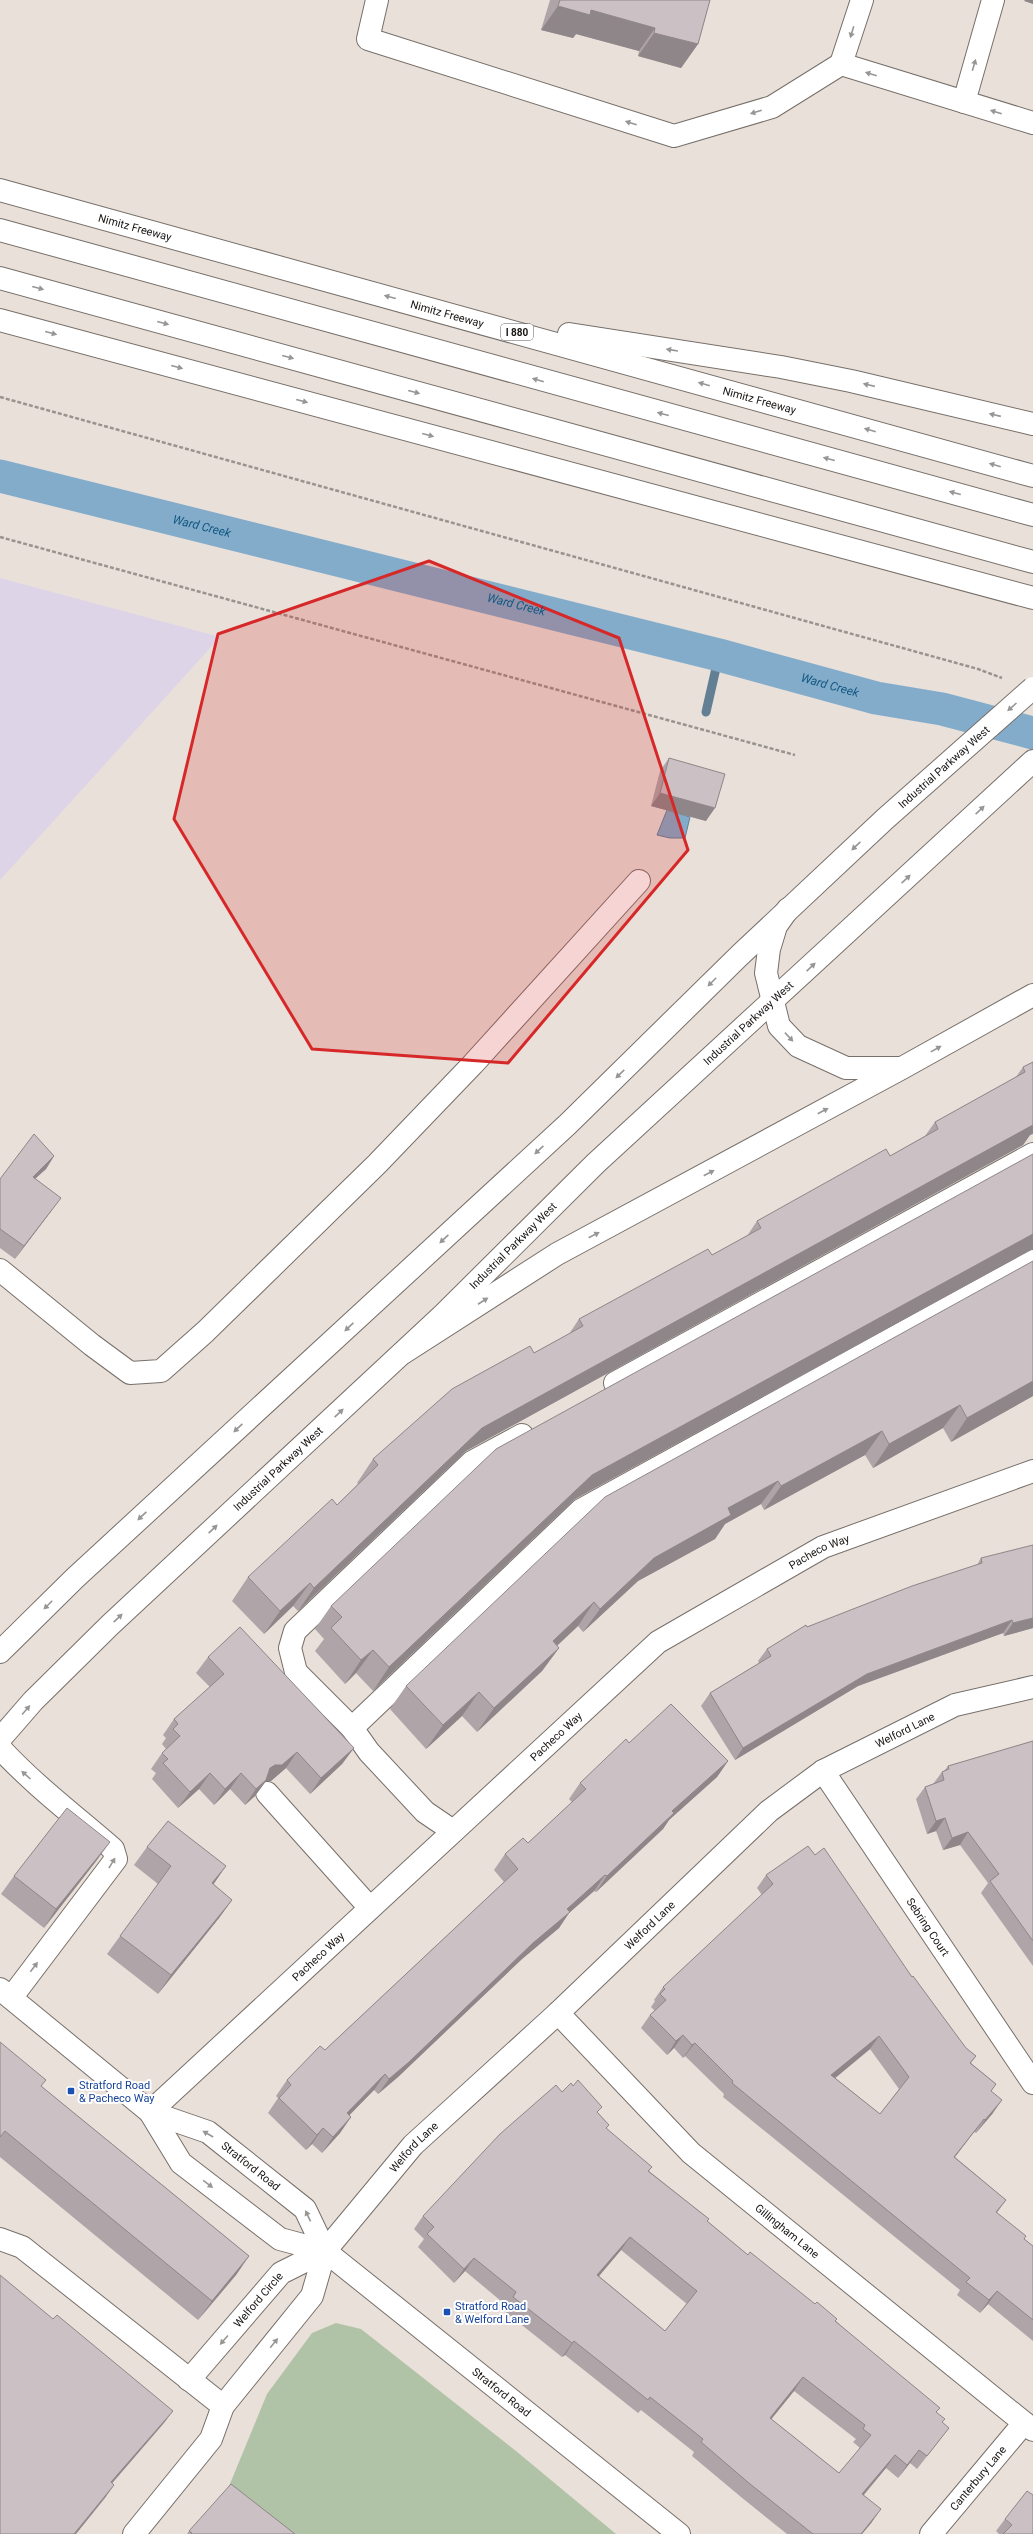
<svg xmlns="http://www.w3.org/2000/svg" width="1033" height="2534" viewBox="0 0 1033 2534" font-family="Roboto,sans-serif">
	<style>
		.commercial { fill: #ddd4e8 }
		.green { fill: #b1c3a6 }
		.water { fill: #83accb; stroke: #637f94 }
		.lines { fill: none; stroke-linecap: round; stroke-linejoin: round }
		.stream { stroke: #637f94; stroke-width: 9 }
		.canal { stroke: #83accb; stroke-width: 33 }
		.minor-casing { stroke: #776f69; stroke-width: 24 }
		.major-casing { stroke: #776f69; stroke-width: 24 }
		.highway-casing { stroke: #776f69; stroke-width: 24 }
		.path { stroke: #99938e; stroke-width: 2.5; stroke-dasharray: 4 2; stroke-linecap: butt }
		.minor { stroke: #fff; stroke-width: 22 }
		.major { stroke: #fff; stroke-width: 22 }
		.highway { stroke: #fff; stroke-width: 22 }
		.major-bridge-casing { stroke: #776f69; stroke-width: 24; stroke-linecap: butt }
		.major-bridge { stroke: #fff; stroke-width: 22 }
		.wall { fill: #afa5a8; fill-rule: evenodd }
		.shaded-wall { fill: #8e8688 }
		.building { fill: #cbc0c3; stroke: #8e8688; fill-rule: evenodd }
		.oneway { fill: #979695 }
		.marked { fill: #d62828; fill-opacity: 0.2; stroke: #d62828; stroke-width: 3; stroke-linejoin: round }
		.transit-dot { fill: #1a4fb4; stroke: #fff; stroke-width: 1.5 }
		.labels { text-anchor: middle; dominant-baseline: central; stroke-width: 4; stroke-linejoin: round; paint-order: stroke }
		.shield { fill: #fff; stroke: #5d5b5a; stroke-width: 1 }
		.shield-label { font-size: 10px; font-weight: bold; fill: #181513 }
		.street-label { font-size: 11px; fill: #181513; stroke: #fff }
		.transit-label { font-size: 11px; fill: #164399; stroke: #fff; text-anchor: start }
		.water-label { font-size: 12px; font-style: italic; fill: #115780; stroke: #fff }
	</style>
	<rect width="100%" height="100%" fill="#e9e0da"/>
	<path class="commercial" d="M0,578L220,637L0,880Z"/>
	<path class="green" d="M336,2323L361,2329L516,2451L616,2534H279L227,2491L267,2394L312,2333Z"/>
	<path class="water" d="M667,810L690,817L685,838H670L657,835Z"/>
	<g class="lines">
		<path class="stream" d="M706,712L719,655"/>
		<path class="canal" id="s1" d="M0,476L719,655L876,698L942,709L1033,733"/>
		<g class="minor-casing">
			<g id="minor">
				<path d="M377,0L368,39L674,136L772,107L841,64L1033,123"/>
				<path d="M841,64L862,0"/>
				<path d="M964,102L993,0"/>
				<path d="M0,1270L92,1345L130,1373L161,1371L205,1332L377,1164L473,1064L639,881"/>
				<path d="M615,1383L1033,1154"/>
				<path d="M522,1435L472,1462L295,1631L290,1648L296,1672L352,1728L581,1510L1033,1261"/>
				<path d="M352,1728L369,1752L425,1812L453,1831"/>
				<path d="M0,1748C34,1785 75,1816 113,1849L116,1859L11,1998"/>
				<path id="s2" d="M823,1771L1033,2083"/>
				<path d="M267,1793L370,1908"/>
				<path id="s3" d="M0,1989L150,2112L181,2163L280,2239L325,2251L679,2534"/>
				<path id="s4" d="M558,2013L691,2153L1033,2430"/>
				<path id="s5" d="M150,2112L658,1642L823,1547L1033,1471"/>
				<path id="s6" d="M150,2112L208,2132L305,2209L325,2251"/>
				<path d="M0,2239L22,2247L223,2406"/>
				<path id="s7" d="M189,2380L281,2273L325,2251L413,2145L558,2013L769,1811L823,1771L955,1705L1033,1687"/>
				<path d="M134,2534L211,2439L223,2406L312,2296L325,2251"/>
				<path id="s8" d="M931,2534L1024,2423"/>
			</g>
		</g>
		<g class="major-casing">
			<g id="major">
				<path id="s9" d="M0,1652L75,1578L568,1124L740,955L885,819L990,726"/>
				<path id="s10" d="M0,1739L33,1701L110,1625L443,1315L596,1163L1033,761"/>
			</g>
		</g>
		<g class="highway-casing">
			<g id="highway">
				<path id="s11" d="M0,190L1033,476"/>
				<path d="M0,230L1033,515"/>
				<path d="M0,278L1033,562"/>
				<path d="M0,320L1033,598"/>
				<path d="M569,334L781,367L851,381L1033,424"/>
				<path d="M788,909L776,926L769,949L766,973L779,1026L798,1046L846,1068H899"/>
				<path d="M403,1353L557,1254L902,1068L1033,995"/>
			</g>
		</g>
		<g class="path">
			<path d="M0,397L978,669L1002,678"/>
			<path d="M0,537L795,755"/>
		</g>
		<use href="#minor" class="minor"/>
		<use href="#major" class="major"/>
		<use href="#highway" class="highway"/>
		<g class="major-bridge-casing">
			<path id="major-bridge" d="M990,726L1033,688"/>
		</g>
		<use href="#major-bridge" class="major-bridge"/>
	</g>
	<g class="wall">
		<path d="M550,0H710L698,44L681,68L638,56L639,51L576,34L573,38L541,30Z"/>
		<path d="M669,758L706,821L651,806L660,771Z"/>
		<path d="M1033,1062L1030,1135L1023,1145L466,1451L298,1611L293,1606L264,1634L232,1601L248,1577L337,1505L358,1484L357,1483L373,1459L534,1353L569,1334L579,1319L712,1255L747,1236L757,1221L890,1156L925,1136L935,1122L1016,1077L1023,1067Z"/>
		<path d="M1033,1154V1249L575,1499L373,1691L356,1673L345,1684L315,1651L324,1639L315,1629L331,1606Z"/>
		<path d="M54,1156L46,1169L35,1178L52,1210L15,1259L0,1248V1179Z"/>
		<path d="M1033,1261V1396L951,1442L943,1428L873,1468L865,1455L764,1510L761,1504L725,1524L715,1539L638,1581L583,1632L578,1626L557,1646L559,1648L542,1671L477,1732L462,1716L426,1749L390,1709L406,1686Z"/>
		<path d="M981,1558L1033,1628L1004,1636L1003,1633L858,1686L735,1760L701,1706L710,1693L759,1663L758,1661L767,1649L807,1627L977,1565Z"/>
		<path d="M208,1657L354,1748L342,1764L310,1794L286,1768L271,1781H266L255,1796L245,1805L230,1789L214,1805L199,1789L178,1808L152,1779L156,1773L151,1769L162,1753L166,1749L162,1744L166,1738L163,1735L174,1719L210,1687L196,1673Z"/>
		<path d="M1033,1741V1966L981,1893L988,1883L960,1845L943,1850L936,1831L927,1834L916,1799L925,1787L933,1784L942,1772L944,1771L948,1766Z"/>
		<path d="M629,1743L728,1761L717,1777L669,1820L663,1829L596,1892L594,1891L569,1913L559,1928L522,1959L398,2077L378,2094L374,2090L349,2115L351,2117L340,2133L322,2153L312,2144L306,2150L268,2113L278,2098L276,2096L287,2080L325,2050L504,1882L494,1870L505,1854L528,1843L572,1802L569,1799L580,1783Z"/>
		<path d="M147,1847L226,1866L213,1884L232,1900L219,1918L158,1994L107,1954L158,1884L134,1865Z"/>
		<path d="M815,1855L912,1977L966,2048L976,2056L971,2063L996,2084L991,2091L993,2113L976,2133L974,2132L955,2157L1006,2200L997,2213L1024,2239L1033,2246V2341L988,2304L980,2313L957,2295L960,2290L723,2097L724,2094L685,2056L683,2058L674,2048L667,2055L641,2028L650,2015L655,2011L651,2007L655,2001L654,2000L663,1987L762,1895L757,1888L766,1875ZM870,2049L899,2089L880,2114L835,2078Z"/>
		<path d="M97,1860L44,1928L1,1894L14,1876Z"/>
		<path d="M0,2042L41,2086L249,2256L236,2275L198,2320L0,2157Z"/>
		<path d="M562,2092L598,2113L609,2125L606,2129L652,2167L649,2171L709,2219L707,2221L748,2255L836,2321L937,2413L942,2422L939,2441L917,2469L910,2463L898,2478L886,2468L864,2495L872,2522L862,2534H787L741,2497L692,2456L694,2452L641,2410L638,2413L565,2355L562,2357L503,2310L507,2306L465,2271L454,2283L418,2247L424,2239L414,2229L423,2216ZM621,2250L687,2304L665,2331L599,2276ZM794,2391L856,2439L853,2442L860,2448L839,2473L771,2419Z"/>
		<path d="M1005,2519L1033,2534H999L996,2531Z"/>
		<path d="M189,2531L295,2534H187Z"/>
	</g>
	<g class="shaded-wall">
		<path d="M1025,0H1033V4L1024,1Z"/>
		<path d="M558,6L591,10L655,28L639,51L576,34L573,38L541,30Z"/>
		<path d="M654,33L698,44L681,68L638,56Z"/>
		<path d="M660,793L715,808L706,821L651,806Z"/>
		<path d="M1033,1123V1134L1030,1135L1023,1145L466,1451L298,1611L314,1588L482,1428Z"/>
		<path d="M54,1156L46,1169L24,1189L33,1177Z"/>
		<path d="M61,1198L52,1210L15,1259L24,1246Z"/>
		<path d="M1033,1234V1249L575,1499L373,1691L389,1667L592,1475Z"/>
		<path d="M1033,1381V1396L951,1442L967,1418Z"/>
		<path d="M960,1405L943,1428L873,1468L889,1444Z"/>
		<path d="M882,1431L865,1455L764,1510L781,1486Z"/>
		<path d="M778,1481L761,1504L725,1524L715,1539L638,1581L583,1632L600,1609L654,1558L728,1508Z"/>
		<path d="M310,1583L293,1606L264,1634L280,1611Z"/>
		<path d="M594,1602L578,1626L536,1665L553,1641Z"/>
		<path d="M1033,1618V1628L1004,1636L1013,1623Z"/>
		<path d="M1012,1620L1003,1633L858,1686L735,1760L743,1748L867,1674Z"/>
		<path d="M559,1648L542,1671L477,1732L494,1708Z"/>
		<path d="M373,1650L356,1673L345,1684L361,1660Z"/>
		<path d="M479,1692L462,1716L426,1749L443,1725Z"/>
		<path d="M354,1748L342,1764L310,1794L321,1778Z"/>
		<path d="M297,1752L286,1768L271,1781H266L255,1796L245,1805L256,1789L270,1768Z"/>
		<path d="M728,1761L717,1777L669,1820L663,1829L596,1892L607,1876L672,1811Z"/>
		<path d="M210,1773L199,1789L178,1808L190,1792Z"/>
		<path d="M241,1773L230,1789L214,1805L225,1789Z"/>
		<path d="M945,1818L936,1831L927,1834L936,1821Z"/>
		<path d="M968,1832L960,1845L943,1850L952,1838Z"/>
		<path d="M110,1842L97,1860L44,1928L56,1909Z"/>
		<path d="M226,1866L213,1885L212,1883Z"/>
		<path d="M605,1875L594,1891L569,1913L559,1928L522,1959L398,2077L378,2094L389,2079L567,1909Z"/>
		<path d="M232,1900L219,1918L158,1994L171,1975Z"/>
		<path d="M683,2035L674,2048L667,2055L676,2041Z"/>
		<path d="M879,2036L870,2049L822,2089L831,2075Z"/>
		<path d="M695,2043L685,2056L683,2058L692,2045Z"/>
		<path d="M385,2074L374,2090L336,2129L347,2113Z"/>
		<path d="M1002,2100L993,2113L976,2133L985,2120Z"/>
		<path d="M351,2117L340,2133L322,2153L333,2137Z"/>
		<path d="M984,2119L974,2132L945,2170L954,2157Z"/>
		<path d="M323,2128L312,2144L306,2150L317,2135Z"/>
		<path d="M630,2237L621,2250L588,2289L597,2275Z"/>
		<path d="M249,2256L236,2275L198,2320L212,2301Z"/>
		<path d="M474,2258L465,2271L454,2283L464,2269Z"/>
		<path d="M997,2291L988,2304L980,2313L989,2300Z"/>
		<path d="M574,2341L565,2355L562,2357L572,2343Z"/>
		<path d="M803,2377L794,2391L761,2432L770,2418Z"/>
		<path d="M173,2411L164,2423L102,2495L111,2482Z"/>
		<path d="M919,2450L910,2463L898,2478L907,2465Z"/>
		<path d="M895,2455L886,2468L853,2507L862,2494Z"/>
		<path d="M114,2485L105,2498L76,2534H74Z"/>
		<path d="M881,2509L872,2522L862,2534H861Z"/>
	</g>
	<g class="building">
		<path d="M560,0H710L698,44L654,33L655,28L591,10L590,15L558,6Z"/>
		<path d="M669,758L725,774L715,808L660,793Z"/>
		<path d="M1033,1062V1125L482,1428L314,1588L310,1583L280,1611L248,1577L332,1499L337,1505L378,1465L373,1459L452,1389L530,1346L534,1353L583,1326L579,1319L708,1249L712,1255L761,1228L757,1221L886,1149L890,1156L938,1129L935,1122L1025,1072L1023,1067Z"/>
		<path d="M34,1134L54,1156L33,1177L61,1198L24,1246L0,1229V1179Z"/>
		<path d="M1033,1154V1234L592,1475L389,1667L373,1650L361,1660L331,1628L342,1617L331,1606L496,1449Z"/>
		<path d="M1033,1261V1381L967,1418L960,1405L889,1444L882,1431L781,1486L778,1481L728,1508L731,1515L654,1558L600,1609L594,1602L553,1641L559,1648L494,1708L479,1692L443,1725L406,1686L605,1497Z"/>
		<path d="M1033,1545V1618L1013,1623L1012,1620L867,1674L743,1748L710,1693L771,1656L767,1649L806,1625L807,1627L912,1586L982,1563L981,1558Z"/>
		<path d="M240,1627L354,1748L321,1778L297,1752L282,1765H275L270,1768L266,1780L256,1789L241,1773L225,1789L210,1773L190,1792L163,1763L168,1759L162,1753L180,1736L173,1729L178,1724L174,1719L224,1674L208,1657Z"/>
		<path d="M671,1704L728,1761L672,1811L674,1813L607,1876L605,1875L567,1909L570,1912L533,1943L409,2062L389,2079L385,2074L347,2113L351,2117L333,2137L323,2128L317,2135L279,2098L291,2085L287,2080L320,2046L325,2050L518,1869L505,1854L523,1838L528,1843L586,1789L580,1783L626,1739L629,1743Z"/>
		<path d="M1033,1741V1941L990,1881L999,1874L968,1832L952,1838L945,1818L936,1821L925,1787L944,1780L942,1772L949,1769L948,1766Z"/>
		<path d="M67,1808L110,1842L56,1909L14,1876Z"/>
		<path d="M168,1821L226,1866L212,1883L232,1900L171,1975L120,1936L171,1866L147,1847Z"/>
		<path d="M808,1846L815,1855L824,1848L912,1977L913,1976L966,2048L976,2056L970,2063L996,2084L991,2091L1002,2100L985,2120L984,2119L954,2157L1006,2200L996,2212L1026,2236L1024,2239L1033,2246V2320L997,2291L989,2300L966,2282L970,2278L732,2083L733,2081L695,2043L692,2045L683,2035L676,2041L650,2015L666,2000L660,1994L665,1989L663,1987L773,1884L766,1875ZM879,2036L909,2077L880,2114L831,2075Z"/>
		<path d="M0,2042L46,2080L41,2086L249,2256L212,2301L5,2131L0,2137Z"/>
		<path d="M578,2080L602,2107L597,2112L609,2125L606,2128L652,2167L648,2171L709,2219L707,2221L748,2255L750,2252L815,2304L817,2302L837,2319L835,2321L940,2408L936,2412L945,2419L942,2422L949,2428L927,2456L919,2450L907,2465L895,2455L862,2494L881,2509L861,2534H813L750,2484L701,2442L703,2439L650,2397L648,2400L574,2341L572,2343L513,2297L516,2292L474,2258L464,2269L427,2234L434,2227L423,2216L500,2134L556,2085L562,2092L571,2083L573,2086ZM630,2237L697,2291L665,2331L597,2275ZM803,2377L865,2425L863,2429L871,2435L839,2473L770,2418Z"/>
		<path d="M0,2275L53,2319L57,2315L173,2411L111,2482L114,2485L74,2534H0Z"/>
		<path d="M231,2484L295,2534H191L192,2533L189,2531Z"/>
		<path d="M1027,2491L1033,2495V2534H1003L1012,2525L1005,2519Z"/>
	</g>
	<defs><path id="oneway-solid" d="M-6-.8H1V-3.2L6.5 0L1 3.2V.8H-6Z"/></defs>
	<g class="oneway">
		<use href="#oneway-solid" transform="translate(852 32) rotate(107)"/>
		<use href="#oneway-solid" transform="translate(974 65) rotate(-74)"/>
		<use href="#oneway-solid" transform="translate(871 74) rotate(-163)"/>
		<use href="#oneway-solid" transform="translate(756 112) rotate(163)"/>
		<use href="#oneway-solid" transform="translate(996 112) rotate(-163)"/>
		<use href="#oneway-solid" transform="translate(631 123) rotate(-162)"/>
		<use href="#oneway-solid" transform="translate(38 288) rotate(15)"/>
		<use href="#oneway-solid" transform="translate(390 297) rotate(-165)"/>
		<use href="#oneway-solid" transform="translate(163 323) rotate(15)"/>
		<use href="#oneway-solid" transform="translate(51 333) rotate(15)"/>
		<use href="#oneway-solid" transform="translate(672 350) rotate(-171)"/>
		<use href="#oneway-solid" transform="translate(288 357) rotate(15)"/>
		<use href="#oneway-solid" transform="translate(177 367) rotate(15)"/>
		<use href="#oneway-solid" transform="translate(538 380) rotate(-164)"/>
		<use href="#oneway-solid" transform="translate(704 384) rotate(-164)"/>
		<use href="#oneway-solid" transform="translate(869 385) rotate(-167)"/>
		<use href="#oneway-solid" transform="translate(414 392) rotate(15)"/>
		<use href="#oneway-solid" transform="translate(302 401) rotate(15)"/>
		<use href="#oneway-solid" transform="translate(663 414) rotate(-165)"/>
		<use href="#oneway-solid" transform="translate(995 415) rotate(-167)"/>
		<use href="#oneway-solid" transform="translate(870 430) rotate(-164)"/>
		<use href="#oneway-solid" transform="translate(428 435) rotate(15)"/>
		<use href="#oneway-solid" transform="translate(829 459) rotate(-165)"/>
		<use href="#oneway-solid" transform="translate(995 465) rotate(-164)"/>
		<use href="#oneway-solid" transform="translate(955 493) rotate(-165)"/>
		<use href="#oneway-solid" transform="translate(1012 707) rotate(138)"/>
		<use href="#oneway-solid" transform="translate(980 810) rotate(-43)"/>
		<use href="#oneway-solid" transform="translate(856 846) rotate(137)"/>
		<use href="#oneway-solid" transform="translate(906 879) rotate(-43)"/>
		<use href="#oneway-solid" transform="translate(811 967) rotate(-43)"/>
		<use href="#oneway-solid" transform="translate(712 982) rotate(135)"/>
		<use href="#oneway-solid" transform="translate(789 1037) rotate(47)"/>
		<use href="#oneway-solid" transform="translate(936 1049) rotate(-29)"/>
		<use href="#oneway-solid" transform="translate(620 1074) rotate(136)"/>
		<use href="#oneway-solid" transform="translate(823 1111) rotate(-28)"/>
		<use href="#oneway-solid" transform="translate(539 1150) rotate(137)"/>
		<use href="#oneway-solid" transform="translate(709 1173) rotate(-28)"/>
		<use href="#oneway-solid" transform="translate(594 1235) rotate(-27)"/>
		<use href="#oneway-solid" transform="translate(444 1239) rotate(137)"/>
		<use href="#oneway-solid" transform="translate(483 1301) rotate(-33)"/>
		<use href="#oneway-solid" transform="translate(349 1327) rotate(137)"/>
		<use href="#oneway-solid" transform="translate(339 1413) rotate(-43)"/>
		<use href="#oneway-solid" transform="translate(238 1428) rotate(137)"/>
		<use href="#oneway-solid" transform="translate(142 1516) rotate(137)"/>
		<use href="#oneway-solid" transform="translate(213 1529) rotate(-43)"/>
		<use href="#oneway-solid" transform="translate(48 1605) rotate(135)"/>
		<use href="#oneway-solid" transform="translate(118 1618) rotate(-43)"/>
		<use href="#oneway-solid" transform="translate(26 1710) rotate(-49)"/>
		<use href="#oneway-solid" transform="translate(26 1775) rotate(-138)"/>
		<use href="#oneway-solid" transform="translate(112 1863) rotate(-59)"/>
		<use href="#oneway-solid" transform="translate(34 1967) rotate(-53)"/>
		<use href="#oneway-solid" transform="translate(208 2134) rotate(-150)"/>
		<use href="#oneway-solid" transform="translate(208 2184) rotate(37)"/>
		<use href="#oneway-solid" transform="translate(308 2216) rotate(-115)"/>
		<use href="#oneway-solid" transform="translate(224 2340) rotate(131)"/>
		<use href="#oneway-solid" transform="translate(274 2343) rotate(-51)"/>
	</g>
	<path class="marked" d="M429,561L619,638L688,850L508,1063L312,1049L174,819L218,634Z"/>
	<g class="transit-dot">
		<rect x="67" y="2087" width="8" height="8" rx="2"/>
		<rect x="443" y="2308" width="8" height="8" rx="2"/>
	</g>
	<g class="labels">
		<rect class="shield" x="501" y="324" width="32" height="16" rx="3"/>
		<g class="shield-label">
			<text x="517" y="332">I 880</text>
		</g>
		<g class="street-label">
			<text stroke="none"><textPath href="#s11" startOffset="140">Nimitz Freeway</textPath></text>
			<text stroke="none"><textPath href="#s11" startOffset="464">Nimitz Freeway</textPath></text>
			<text stroke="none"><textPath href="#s11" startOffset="788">Nimitz Freeway</textPath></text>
			<text stroke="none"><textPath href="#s9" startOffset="1294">Industrial Parkway West</textPath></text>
			<text stroke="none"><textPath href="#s10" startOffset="1036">Industrial Parkway West</textPath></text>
			<text stroke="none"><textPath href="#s10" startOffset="712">Industrial Parkway West</textPath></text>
			<text stroke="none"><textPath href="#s10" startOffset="388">Industrial Parkway West</textPath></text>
			<text stroke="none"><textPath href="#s5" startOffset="877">Pacheco Way</textPath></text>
			<text stroke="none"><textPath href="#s7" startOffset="975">Welford Lane</textPath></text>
			<text stroke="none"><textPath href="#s5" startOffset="553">Pacheco Way</textPath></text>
			<text stroke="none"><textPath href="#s7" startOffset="651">Welford Lane</textPath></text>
			<text stroke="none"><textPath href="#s2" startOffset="188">Sebring Court</textPath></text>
			<text stroke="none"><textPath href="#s5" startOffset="229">Pacheco Way</textPath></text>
			<text stroke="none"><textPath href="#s7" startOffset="327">Welford Lane</textPath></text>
			<text stroke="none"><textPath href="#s6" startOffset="116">Stratford Road</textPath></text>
			<text stroke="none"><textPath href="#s4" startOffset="317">Gillingham Lane</textPath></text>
			<text stroke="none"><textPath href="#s7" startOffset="106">Welford Circle</textPath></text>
			<text stroke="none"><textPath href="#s3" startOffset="651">Stratford Road</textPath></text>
			<text stroke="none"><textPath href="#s8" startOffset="73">Canterbury Lane</textPath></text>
		</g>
		<g class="transit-label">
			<text x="79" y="2085">Stratford Road<tspan x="79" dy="13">&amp; Pacheco Way</tspan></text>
			<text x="455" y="2306">Stratford Road<tspan x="455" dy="13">&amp; Welford Lane</tspan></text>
		</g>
		<g class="water-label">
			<text stroke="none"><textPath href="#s1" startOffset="208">Ward Creek</textPath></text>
			<text stroke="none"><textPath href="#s1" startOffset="532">Ward Creek</textPath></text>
			<text stroke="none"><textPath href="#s1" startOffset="856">Ward Creek</textPath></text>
		</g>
	</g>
</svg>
